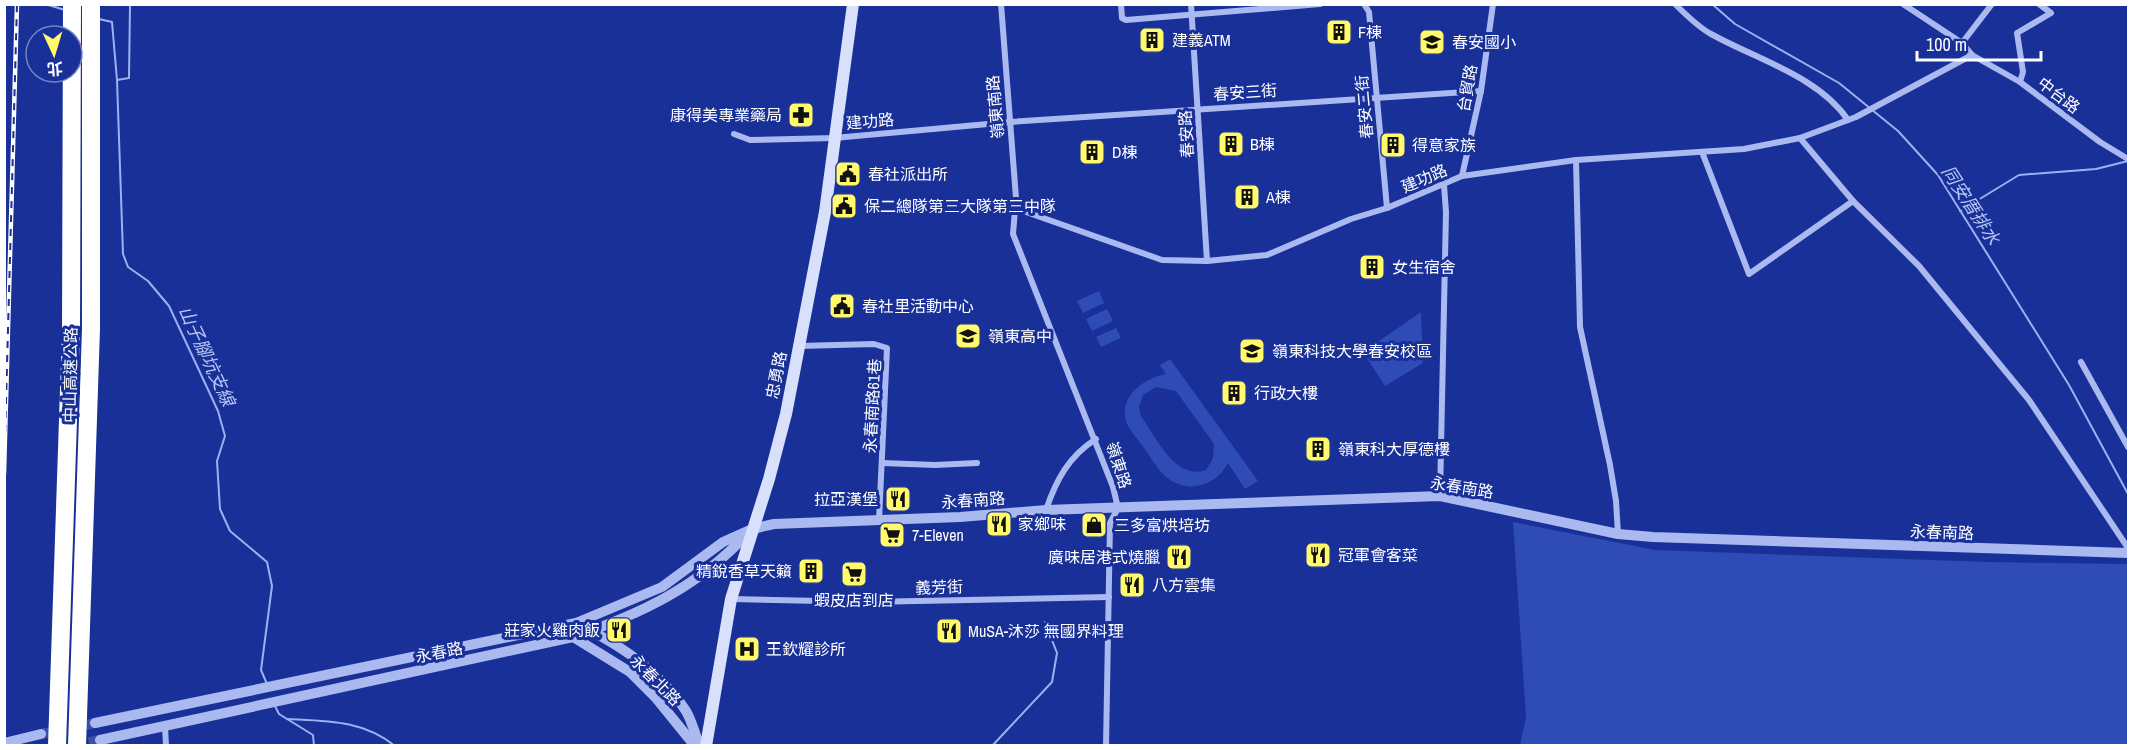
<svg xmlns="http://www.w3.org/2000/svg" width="2133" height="750" viewBox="0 0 2133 750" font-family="'Archivo Narrow','Noto Sans TC',sans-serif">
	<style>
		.green { fill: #2f4bb6; fill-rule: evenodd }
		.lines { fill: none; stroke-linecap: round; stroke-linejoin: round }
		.stream { stroke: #9eb0f3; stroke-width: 2 }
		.tertiary-tunnel { stroke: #3b4fa7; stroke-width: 10; stroke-dasharray: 10 5; stroke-linecap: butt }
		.minor { stroke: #abb9f1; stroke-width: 6 }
		.tertiary { stroke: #abb9f1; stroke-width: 10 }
		.secondary { stroke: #d9e0fb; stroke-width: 12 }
		.motorway { stroke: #fff; stroke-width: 18 }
		.rail-casing { stroke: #fff; stroke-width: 4.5 }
		.rail { stroke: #183097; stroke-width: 2; stroke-dasharray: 7; stroke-linecap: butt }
		.labels { text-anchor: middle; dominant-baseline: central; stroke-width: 6; stroke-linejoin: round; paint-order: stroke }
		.poi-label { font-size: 16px; fill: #fff; stroke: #183097; text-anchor: start }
		.street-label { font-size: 16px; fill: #fff; stroke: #183097 }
		.water-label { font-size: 18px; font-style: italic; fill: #b8c5f7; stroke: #183097 }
	</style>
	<rect width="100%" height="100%" fill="#183097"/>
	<g class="green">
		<path d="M1099,291L1104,303L1083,313L1077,301Z"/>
		<path d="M1107,309L1113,321L1092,331L1086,319Z"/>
		<path d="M1421,312L1423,363L1385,386L1363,352Z"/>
		<path d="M1116,328L1121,338L1101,347L1096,337Z"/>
		<path d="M1170,359L1258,481L1245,489L1228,463C1215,488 1184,495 1163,474C1156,467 1150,456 1144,448C1139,440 1129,430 1126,421C1119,395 1145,378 1166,374L1160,365ZM1156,387L1176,391L1214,444L1213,458L1206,470C1175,481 1156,437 1141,416L1139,407L1143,395Z"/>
		<path d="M1513,522L1655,550L1988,562L2128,564V745H1520L1526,717Z"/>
	</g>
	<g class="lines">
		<g class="stream">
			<path d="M45,4L65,10"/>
			<path d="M1712,4L1735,24L1839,83L1898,131L1938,175L2069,385L2128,494"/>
			<path d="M99,19L112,22L117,80L123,254L128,267L148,281L169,306L218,411L225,436L217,461L220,509L230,531L267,562L272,586L261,670L267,684"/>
			<path d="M117,80L129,78L130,4"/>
			<path d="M1960,211L2019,175L2096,169L2128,161"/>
			<path d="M275,706L279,714L313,735L314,746"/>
			<path d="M287,719C327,721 363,720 395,746"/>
			<path d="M992,746L1052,682L1057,653L1045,622"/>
		</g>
		<g class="tertiary-tunnel">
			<path d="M41,734L95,723"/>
			<path d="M74,745L100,740"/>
		</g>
		<g class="minor">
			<path d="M1001,4L1016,198L1013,234L1113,487L1118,508L1110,523L1106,746"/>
			<path d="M1121,4L1122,18L1126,20L1320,4"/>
			<path d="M1191,4L1207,261"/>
			<path d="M1364,4L1369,12L1387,208"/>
			<path d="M1675,4C1686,15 1698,27 1711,34C1756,59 1818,76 1848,120"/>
			<path d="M1903,4L1962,43L1972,55L2020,82L2100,142L2128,159"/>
			<path d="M1962,43L1992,4"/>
			<path d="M2020,82L2023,72L2017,33L2051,13L2039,4"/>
			<path d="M734,134L750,140L834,138L1010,122L1481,91"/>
			<path d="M1800,138L1853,201L1919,266L2029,400L2128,548"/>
			<path d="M1702,152L1749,274L1853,201"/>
			<path d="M1576,160L1580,327L1610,465L1616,501L1618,534"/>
			<path d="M1462,176L1481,91L1493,4"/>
			<path d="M1015,208L1162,260L1207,261L1267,255L1351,219L1387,208L1462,176L1576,160L1744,149L1800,138L1856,117L1972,55"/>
			<path d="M799,346L874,344L887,348L879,520"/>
			<path d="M2081,362L2128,447"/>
			<path d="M882,463L935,465L977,463"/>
			<path d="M1440,496L1446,212L1444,185"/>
			<path d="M1046,510C1056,480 1069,456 1096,439"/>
			<path d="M732,599L867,602L1109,597"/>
			<path d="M165,726L166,746"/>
		</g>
		<g class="tertiary">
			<path d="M587,629C624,647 664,676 686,711C692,721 695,735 700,746"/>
			<path d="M570,635L630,672L656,698L695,746"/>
			<path d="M95,723L576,623L662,587L723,542L752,529L774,524L960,517L1046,510L1440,496L1618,534L1653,537L2128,553"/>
			<path d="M100,740L573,637C641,614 698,587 748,533"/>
			<path d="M4,743L41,734"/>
		</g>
		<path class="secondary" d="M706,746L731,599L769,479L786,414L825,212L853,4"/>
		<g class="motorway">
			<path d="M57,746L71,331L72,4"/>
			<path d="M77,746L91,329V4"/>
		</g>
		<g class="rail-casing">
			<path id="rail" d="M4,474L17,4"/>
		</g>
		<use href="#rail" class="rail"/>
	</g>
	<defs>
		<g id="building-square" transform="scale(1.35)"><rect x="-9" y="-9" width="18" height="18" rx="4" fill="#fff96b" stroke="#183097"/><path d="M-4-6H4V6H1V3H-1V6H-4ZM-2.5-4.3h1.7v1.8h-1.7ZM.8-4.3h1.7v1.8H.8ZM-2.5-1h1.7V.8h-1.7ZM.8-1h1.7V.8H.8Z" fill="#111"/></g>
		<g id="school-square" transform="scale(1.35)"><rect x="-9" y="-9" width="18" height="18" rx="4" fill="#fff96b" stroke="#183097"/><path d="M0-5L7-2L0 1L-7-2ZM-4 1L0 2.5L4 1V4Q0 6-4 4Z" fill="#111"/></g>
		<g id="pharmacy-square" transform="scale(1.35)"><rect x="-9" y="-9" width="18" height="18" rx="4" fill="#fff96b" stroke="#183097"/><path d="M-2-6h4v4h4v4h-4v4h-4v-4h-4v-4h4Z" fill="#111"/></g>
		<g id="civic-square" transform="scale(1.35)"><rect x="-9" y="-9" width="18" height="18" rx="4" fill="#fff96b" stroke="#183097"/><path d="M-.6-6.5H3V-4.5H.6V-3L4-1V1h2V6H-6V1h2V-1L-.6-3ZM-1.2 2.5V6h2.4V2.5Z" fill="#111"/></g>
		<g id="university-square" transform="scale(1.35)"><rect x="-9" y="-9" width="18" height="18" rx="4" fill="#fff96b" stroke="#183097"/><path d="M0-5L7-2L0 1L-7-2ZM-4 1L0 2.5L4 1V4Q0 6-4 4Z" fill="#111"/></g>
		<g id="restaurant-square" transform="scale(1.35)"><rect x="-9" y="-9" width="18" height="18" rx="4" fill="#fff96b" stroke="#183097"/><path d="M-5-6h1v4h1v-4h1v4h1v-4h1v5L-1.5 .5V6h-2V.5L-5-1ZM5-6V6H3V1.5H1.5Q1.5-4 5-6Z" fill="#111"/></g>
		<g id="shop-square" transform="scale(1.35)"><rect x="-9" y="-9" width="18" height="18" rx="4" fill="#fff96b" stroke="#183097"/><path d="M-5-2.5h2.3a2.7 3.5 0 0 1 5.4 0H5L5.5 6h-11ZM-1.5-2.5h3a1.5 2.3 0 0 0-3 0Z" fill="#111"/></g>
		<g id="supermarket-square" transform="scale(1.35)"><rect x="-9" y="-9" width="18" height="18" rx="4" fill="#fff96b" stroke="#183097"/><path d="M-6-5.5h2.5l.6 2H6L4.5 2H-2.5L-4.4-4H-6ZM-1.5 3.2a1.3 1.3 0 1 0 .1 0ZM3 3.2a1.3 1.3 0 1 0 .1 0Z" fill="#111"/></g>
		<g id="hospital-square" transform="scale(1.35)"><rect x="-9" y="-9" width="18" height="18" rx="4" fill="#fff96b" stroke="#183097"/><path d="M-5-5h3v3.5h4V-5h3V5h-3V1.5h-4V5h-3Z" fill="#111"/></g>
	</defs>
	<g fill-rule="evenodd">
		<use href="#building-square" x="1339" y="32"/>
		<use href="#building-square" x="1152" y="40"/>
		<use href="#school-square" x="1432" y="42"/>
		<use href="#pharmacy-square" x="801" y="115"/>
		<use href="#building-square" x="1231" y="144"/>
		<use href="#building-square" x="1393" y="145"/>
		<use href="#building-square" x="1092" y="152"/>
		<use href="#civic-square" x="848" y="174"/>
		<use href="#building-square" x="1247" y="197"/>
		<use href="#civic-square" x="844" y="206"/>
		<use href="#building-square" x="1372" y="267"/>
		<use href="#civic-square" x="842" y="306"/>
		<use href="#school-square" x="968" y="336"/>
		<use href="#university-square" x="1252" y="351"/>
		<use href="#building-square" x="1234" y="393"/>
		<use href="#building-square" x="1318" y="449"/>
		<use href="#restaurant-square" x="898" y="499"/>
		<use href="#restaurant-square" x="999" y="524"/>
		<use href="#shop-square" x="1094" y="525"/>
		<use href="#supermarket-square" x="892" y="535"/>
		<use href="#restaurant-square" x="1318" y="555"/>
		<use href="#restaurant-square" x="1179" y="557"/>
		<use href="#building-square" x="811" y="571"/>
		<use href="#supermarket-square" x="854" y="574"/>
		<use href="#restaurant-square" x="1132" y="585"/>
		<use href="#restaurant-square" x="619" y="630"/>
		<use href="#restaurant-square" x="949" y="631"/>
		<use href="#hospital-square" x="747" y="649"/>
	</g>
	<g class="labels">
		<g class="poi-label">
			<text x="1358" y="32">F棟</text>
			<text x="1172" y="40">建義ATM</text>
			<text x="1452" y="42">春安國小</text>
			<text x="782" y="115" text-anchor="end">康得美專業藥局</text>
			<text x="1250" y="144">B棟</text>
			<text x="1412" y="145">得意家族</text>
			<text x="1112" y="152">D棟</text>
			<text x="868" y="174">春社派出所</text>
			<text x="1266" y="197">A棟</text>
			<text x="864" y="206">保二總隊第三大隊第三中隊</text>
			<text x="1392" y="267">女生宿舍</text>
			<text x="862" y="306">春社里活動中心</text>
			<text x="988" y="336">嶺東高中</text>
			<text x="1272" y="351">嶺東科技大學春安校區</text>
			<text x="1254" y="393">行政大樓</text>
			<text x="1338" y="449">嶺東科大厚德樓</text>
			<text x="878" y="499" text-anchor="end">拉亞漢堡</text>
			<text x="1018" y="524">家鄉味</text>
			<text x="1114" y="525">三多富烘培坊</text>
			<text x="912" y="535">7-Eleven</text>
			<text x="1338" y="555">冠軍會客菜</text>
			<text x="1160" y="557" text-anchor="end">廣味居港式燒臘</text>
			<text x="792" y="571" text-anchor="end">精銳香草天籟</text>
			<text x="1152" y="585">八方雲集</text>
			<text x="854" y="600" text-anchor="middle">蝦皮店到店</text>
			<text x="600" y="630" text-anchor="end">莊家火雞肉飯</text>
			<text x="968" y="631">MuSA-沐莎 無國界料理</text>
			<text x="766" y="649">王欽耀診所</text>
		</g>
		<g class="street-label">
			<text transform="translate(1467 88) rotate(-80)">台貿路</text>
			<text transform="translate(1245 92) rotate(-4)">春安三街</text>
			<text transform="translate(2059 95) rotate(37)">中台路</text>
			<text transform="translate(995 107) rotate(-95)">嶺東南路</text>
			<text transform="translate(1364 107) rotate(-95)">春安二街</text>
			<text transform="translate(870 121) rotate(-5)">建功路</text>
			<text transform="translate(1186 134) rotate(-93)">春安路</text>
			<text transform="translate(1424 178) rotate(-23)">建功路</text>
			<text transform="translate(70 375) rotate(-89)">中山高速公路</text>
			<text transform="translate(776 375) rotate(-79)">忠勇路</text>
			<text transform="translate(872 406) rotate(-87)">永春南路61巷</text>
			<text transform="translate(1119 465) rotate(72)">嶺東路</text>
			<text transform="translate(1462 487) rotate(9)">永春南路</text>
			<text transform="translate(973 500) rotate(-4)">永春南路</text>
			<text transform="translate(1942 532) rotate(2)">永春南路</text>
			<text transform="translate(939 587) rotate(-2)">義芳街</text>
			<text transform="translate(439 652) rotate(-11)">永春路</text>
			<text transform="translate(656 680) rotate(45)">永春北路</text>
		</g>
		<g class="water-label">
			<text transform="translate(1971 205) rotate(57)">同安厝排水</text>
			<text transform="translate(207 356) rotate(65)">山子腳坑支線</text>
		</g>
	</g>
	<rect width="2133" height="750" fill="none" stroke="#ffffff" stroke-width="12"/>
	<g transform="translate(54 54) rotate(176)"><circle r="28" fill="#183097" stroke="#7483c1" stroke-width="1.5"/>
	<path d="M0-4.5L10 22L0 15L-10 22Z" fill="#fff96b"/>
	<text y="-9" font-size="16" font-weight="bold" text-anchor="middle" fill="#ffffff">北</text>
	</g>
	<path d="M1917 51v9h124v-9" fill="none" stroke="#ffffff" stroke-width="3"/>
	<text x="1926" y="51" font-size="18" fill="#ffffff" stroke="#183097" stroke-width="4.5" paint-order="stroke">100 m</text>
</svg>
